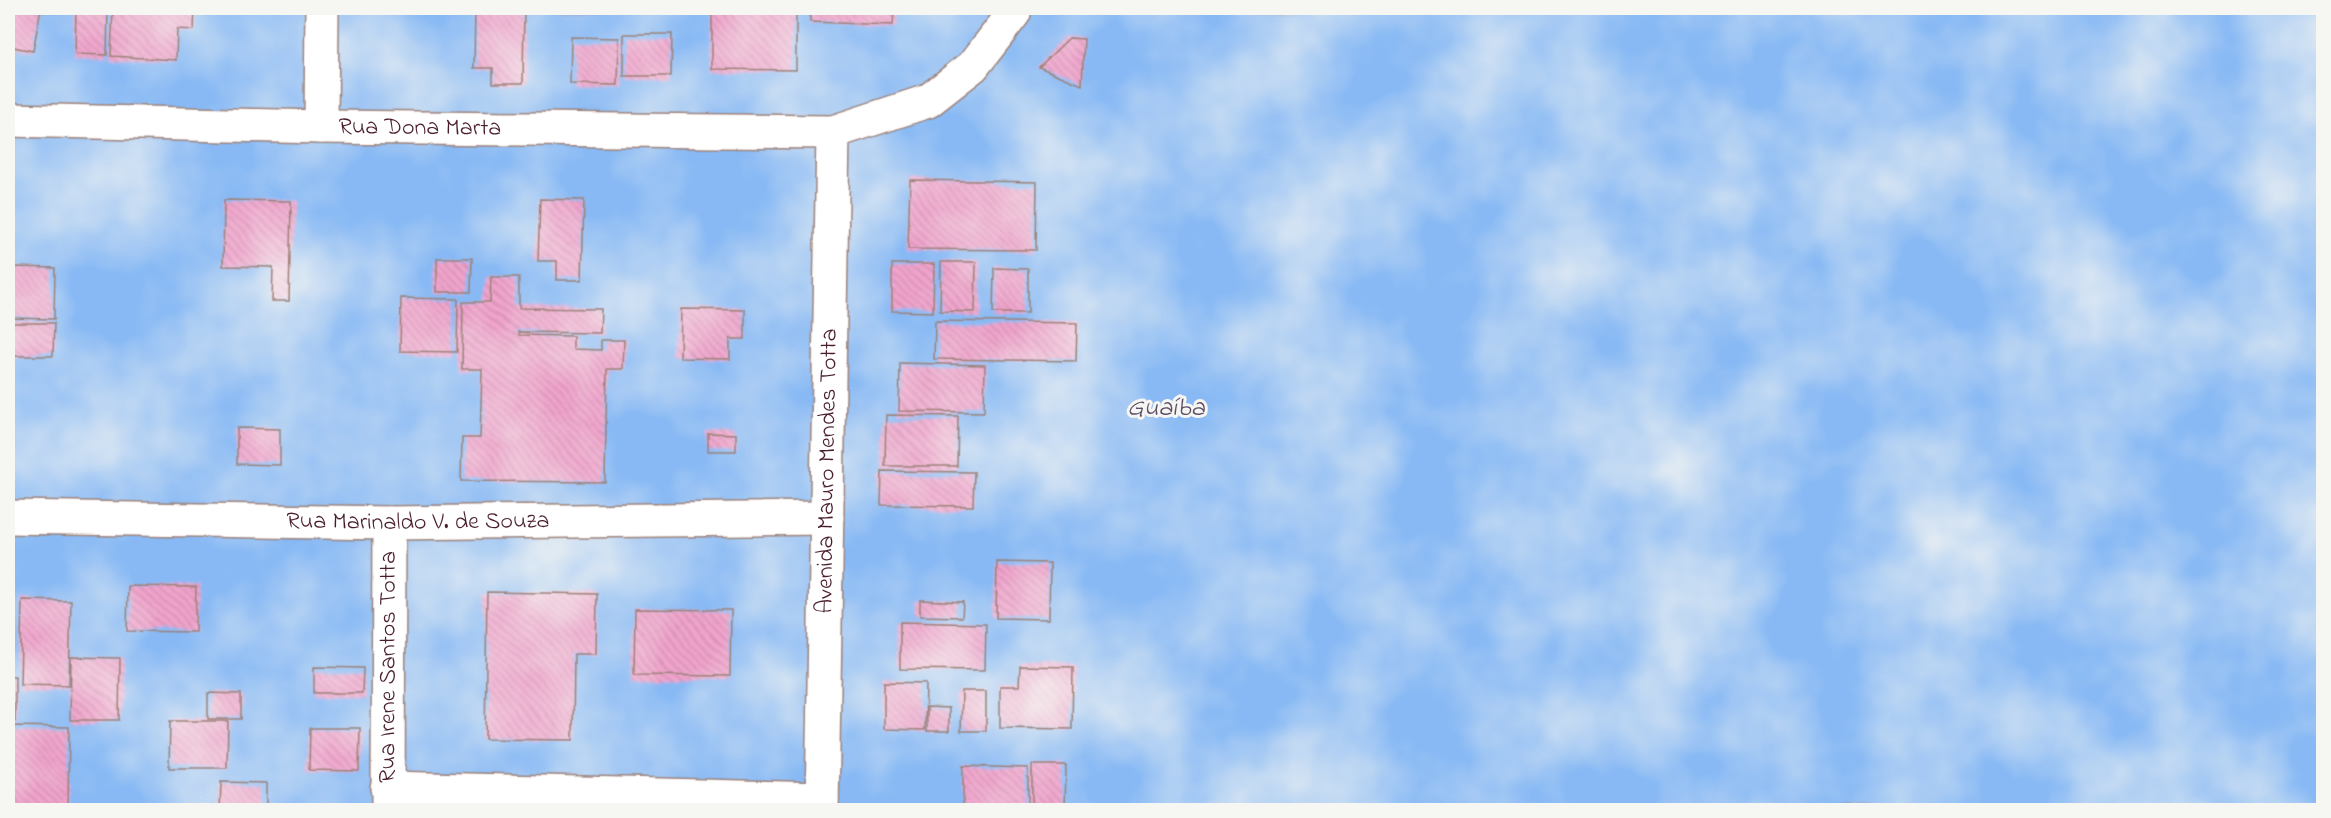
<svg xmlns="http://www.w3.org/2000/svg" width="2331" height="818" viewBox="0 0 2331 818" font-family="'Indie Flower',sans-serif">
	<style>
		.water { fill: #88b9f4; stroke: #696c90; stroke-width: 1.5 }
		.building { fill: url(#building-back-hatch) }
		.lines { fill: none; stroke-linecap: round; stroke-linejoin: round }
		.street-casing { stroke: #9c8179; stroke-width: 36 }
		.street { stroke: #fff; stroke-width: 33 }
		.labels { text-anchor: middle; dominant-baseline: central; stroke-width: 6; stroke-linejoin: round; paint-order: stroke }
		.street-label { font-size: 24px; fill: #4a1f2b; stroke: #f6f6f2 }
		.water-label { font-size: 26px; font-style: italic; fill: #5d4d67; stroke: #f6f6f2 }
	</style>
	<defs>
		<pattern id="building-back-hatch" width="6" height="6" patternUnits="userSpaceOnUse" patternTransform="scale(1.5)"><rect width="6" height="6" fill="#f2a5cd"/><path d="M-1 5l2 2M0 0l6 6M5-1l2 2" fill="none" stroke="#c686a7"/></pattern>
	</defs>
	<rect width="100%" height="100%" fill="#f6f6f2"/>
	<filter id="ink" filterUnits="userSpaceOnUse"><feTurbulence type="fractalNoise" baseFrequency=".0167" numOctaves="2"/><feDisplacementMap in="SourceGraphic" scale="12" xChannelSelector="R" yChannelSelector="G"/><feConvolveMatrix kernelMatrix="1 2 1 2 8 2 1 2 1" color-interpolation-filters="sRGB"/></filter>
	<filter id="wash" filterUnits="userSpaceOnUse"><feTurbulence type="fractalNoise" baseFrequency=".008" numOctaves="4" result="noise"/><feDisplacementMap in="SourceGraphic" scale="24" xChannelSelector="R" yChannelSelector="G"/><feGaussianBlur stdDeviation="1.35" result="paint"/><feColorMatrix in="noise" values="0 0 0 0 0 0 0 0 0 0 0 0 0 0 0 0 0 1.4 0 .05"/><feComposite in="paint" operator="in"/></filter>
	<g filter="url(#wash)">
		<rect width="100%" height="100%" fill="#eee3c7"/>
		<rect class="water" x="8" y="8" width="2315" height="802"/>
		<g id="blocks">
			<g class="building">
				<path d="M9,8H41L33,51L8,46Z"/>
				<path d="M76,8H108L107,55L75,54Z"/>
				<path d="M113,8H195L194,30L177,29L176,60L111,56Z"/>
				<path d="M475,8H524L523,83H493V68H474Z"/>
				<path d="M712,8H796V70L712,69Z"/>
				<path d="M810,8H894L893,25L810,22Z"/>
				<path d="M624,34H672L671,76H624Z"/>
				<path d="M571,37L619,38L618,85L570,84Z"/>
				<path d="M1069,38L1084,39L1082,85L1039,67Z"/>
				<path d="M910,180L1037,182L1036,250L908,249Z"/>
				<path d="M540,199L584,200L582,280H557V261H538Z"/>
				<path d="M224,200L291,201L289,301H272L273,267L223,266Z"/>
				<path d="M437,258H472L471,292H437Z"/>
				<path d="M941,262H976L975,312L940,311Z"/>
				<path d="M892,264H934L933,312L892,311Z"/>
				<path d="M13,267L55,268L54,319L8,318V288H13Z"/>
				<path d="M994,268L1028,269V313H993Z"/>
				<path d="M491,277H519V308L601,309L600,333L518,332L519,335L573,336V349L601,350V340H624L623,369H607L605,482L461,481L462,438H480L482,369H462L463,302H490Z"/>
				<path d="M401,298L458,299L457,352L400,351Z"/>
				<path d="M681,309L745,310V339H730V359L680,358Z"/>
				<path d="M935,321L1077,323L1076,361L934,359Z"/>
				<path d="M8,323H54L53,356H8Z"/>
				<path d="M900,363L985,365L984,412L899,411Z"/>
				<path d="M886,415L958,416L957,466H885Z"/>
				<path d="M237,428L280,429V465L237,464Z"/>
				<path d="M708,433L736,434V451H708Z"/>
				<path d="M882,471L974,472L973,506L881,505Z"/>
				<path d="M997,562L1050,563L1049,619L996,618Z"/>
				<path d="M128,586L196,587L195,632L127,631Z"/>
				<path d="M487,592L597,594L596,654H574L573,740L485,739Z"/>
				<path d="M22,600L71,601L69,685L20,684Z"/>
				<path d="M920,600L963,602L962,617L920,616Z"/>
				<path d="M635,609L731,610L730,676L634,675Z"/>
				<path d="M900,622L986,624L985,670L900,669Z"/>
				<path d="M71,657L120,658L119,720H70Z"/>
				<path d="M1020,666L1073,667L1072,729L1000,728V686H1019Z"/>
				<path d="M314,667L363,668L362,693H314Z"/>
				<rect x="8" y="676" width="7" height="45"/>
				<path d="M884,682L926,683L925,730L884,729Z"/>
				<path d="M962,691H986V731H961Z"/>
				<path d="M208,693L241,694V719H208Z"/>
				<path d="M927,707L949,708V731H927Z"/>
				<path d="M170,721H228L227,768H169Z"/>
				<path d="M8,726L69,727L68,810H8Z"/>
				<path d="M310,728H360L359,771L309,770Z"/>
				<path d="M1032,765H1066L1065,810H1032Z"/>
				<path d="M963,766L1028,768V810H963Z"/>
				<path d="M221,782L266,783V810H220Z"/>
			</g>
		</g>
	</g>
	<g filter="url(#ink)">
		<use href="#blocks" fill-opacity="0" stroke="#9c8179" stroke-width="1.5"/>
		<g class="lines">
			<g class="street-casing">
				<g id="street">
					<path id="s1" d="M8,120L321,127L833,132L928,101L973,66L1014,13L1015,8"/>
					<path d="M321,127L322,8"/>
					<path id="s2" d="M8,517L389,523L827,518"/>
					<path d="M387,788L822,799"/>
					<path id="s3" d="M388,809L389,523"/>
					<path id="s4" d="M822,810L833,132"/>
				</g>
			</g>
			<use href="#street" class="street"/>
		</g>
	</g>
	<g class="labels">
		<g class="street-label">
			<text stroke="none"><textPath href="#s1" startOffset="412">Rua Dona Marta</textPath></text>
			<text stroke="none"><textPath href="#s4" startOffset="339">Avenida Mauro Mendes Totta</textPath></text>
			<text stroke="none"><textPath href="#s2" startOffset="410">Rua Marinaldo V. de Souza</textPath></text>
			<text stroke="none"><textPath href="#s3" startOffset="142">Rua Irene Santos Totta</textPath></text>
		</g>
		<g class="water-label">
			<text x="1166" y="409">Guaíba</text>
		</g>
	</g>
	<rect width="2331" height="818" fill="none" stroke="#f6f6f2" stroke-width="30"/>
</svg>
